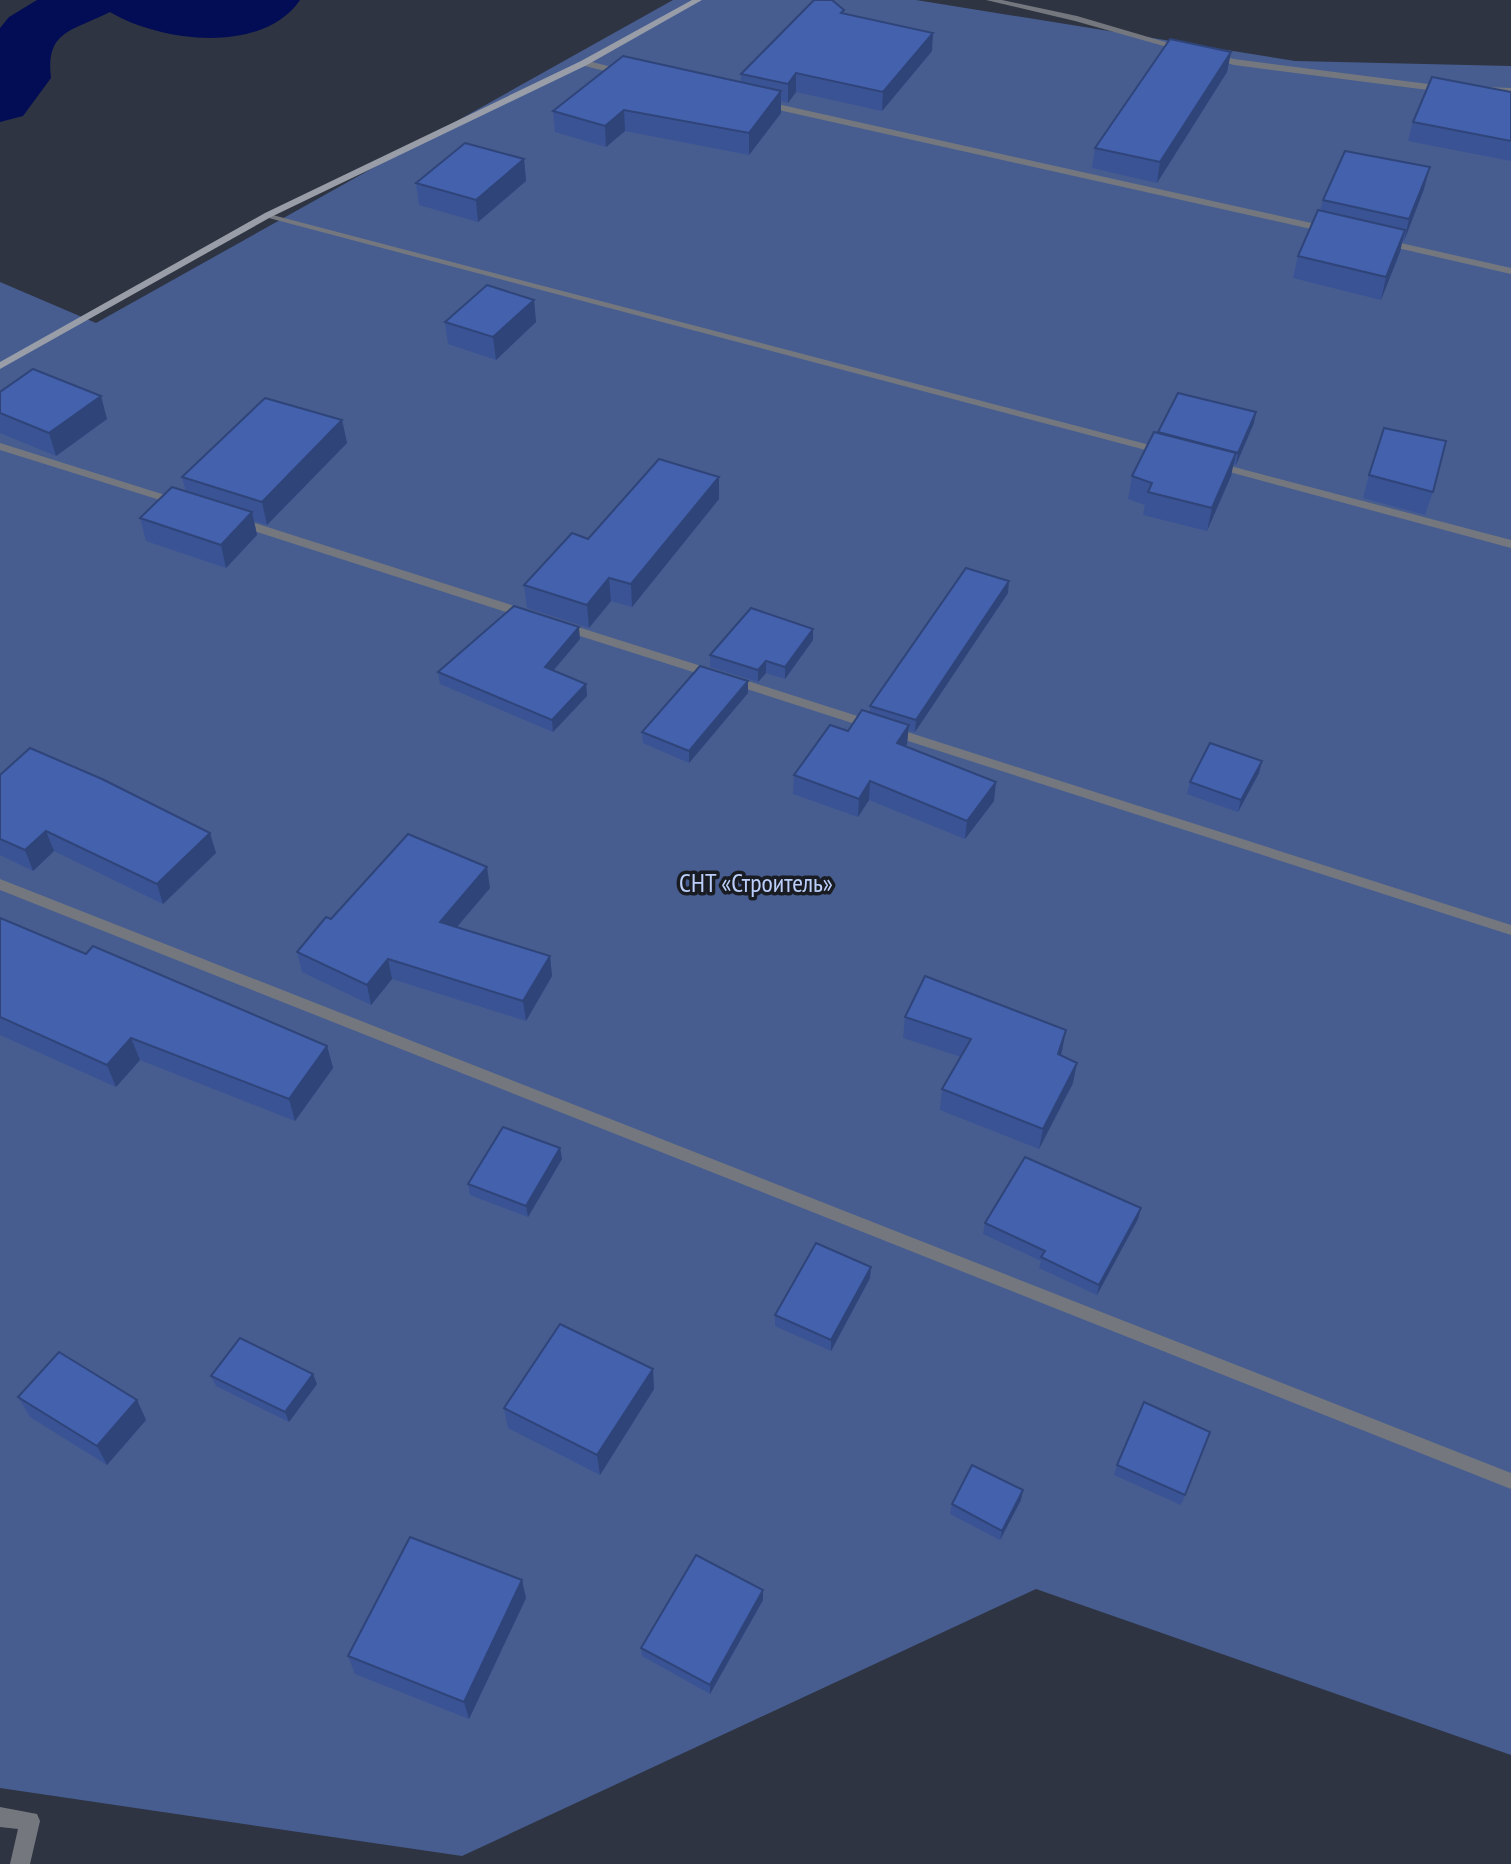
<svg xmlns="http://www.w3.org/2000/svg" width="1511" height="1864" viewBox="0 0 1511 1864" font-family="'PT Sans Narrow',sans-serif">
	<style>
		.green { fill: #475d90 }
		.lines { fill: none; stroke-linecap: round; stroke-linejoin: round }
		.river { fill: #030d55; fill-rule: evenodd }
		.lane { fill: #74787e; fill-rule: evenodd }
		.secondary { fill: #989da8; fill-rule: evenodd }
		.wall { fill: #3a5395 }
		.shaded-wall { fill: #2f4479 }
		.building { fill: #4361ad; stroke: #2f4479; stroke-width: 2 }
		.labels { text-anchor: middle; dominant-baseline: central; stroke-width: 7; stroke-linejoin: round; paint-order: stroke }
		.park-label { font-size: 26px; fill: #bccffa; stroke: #191c22 }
	</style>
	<rect width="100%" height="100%" fill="#2e3442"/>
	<path class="green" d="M673,0H916L1295,61L1511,66V1755L1036,1589L462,1856L0,1788V282L96,323Z"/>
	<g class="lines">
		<path class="river" d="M37,0H300C263,55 160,42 110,12C73,31 45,30 51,78L23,116L0,122V28L9,17Z"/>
		<g class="lane">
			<path d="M986,0H1002L1077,16L1189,49L1185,52L1075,21Z"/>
			<path d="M1211,53L1234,59L1444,86L1448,89L1444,92L1234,65L1208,58L1207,56Z"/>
			<path d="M584,60L628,71L629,73L625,76L581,65L580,63Z"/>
			<path d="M1485,87L1511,88V94L1482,92V88Z"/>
			<path d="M764,101L1329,227L1334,230L1329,233L761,106V102Z"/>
			<path d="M265,213L1169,450L1171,452L1169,454H1161L265,217Z"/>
			<path d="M1383,239L1511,268V274L1380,244L1378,242Z"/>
			<path d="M0,443L184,501L186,503L180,507L176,505L0,450Z"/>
			<path d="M1215,462L1511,540V548L1211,467L1209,465Z"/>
			<path d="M239,518L530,611L532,614L530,617H522L235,525L233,522Z"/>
			<path d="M562,622L717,671L719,674L717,677H709L558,629L556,626Z"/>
			<path d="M732,676L1511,925V935L728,683L726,680L728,677Z"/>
			<path d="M0,879L1511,1473V1489L0,890Z"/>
			<path d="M0,1807L37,1814L40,1821L30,1864H10L18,1829L0,1827Z"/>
		</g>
		<path class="secondary" d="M692,0H702L587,65L271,217L0,369V362L265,213L581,61Z"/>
	</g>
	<g class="wall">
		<path d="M844,14L932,51L882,111L796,92L788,103L781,101V113L749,155L625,131L606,147L555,132L553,111L741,82V74Z"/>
		<path d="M1231,52L1227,72L1157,183L1092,168L1095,148Z"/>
		<path d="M1511,92V161L1408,141L1413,122Z"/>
		<path d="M524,159L526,181L478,222L419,205L416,183Z"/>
		<path d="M1424,189L1404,241H1402L1400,252L1381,300L1293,278L1298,256L1320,211L1323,200Z"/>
		<path d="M534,300L536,322L496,360L448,344L445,322Z"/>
		<path d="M0,392L107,419L56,456L0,433Z"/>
		<path d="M342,420L347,443L267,525L254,521L257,535L226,568L146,541L140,518L186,492L182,477Z"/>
		<path d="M1254,423L1236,465L1233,464L1231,476L1207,531L1143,515L1145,505L1128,499L1132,476L1158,433Z"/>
		<path d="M1369,475L1433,492L1425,515L1363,498Z"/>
		<path d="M719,499L632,607L611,601L589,628L527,608L524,585L588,539Z"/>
		<path d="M1008,593L915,732L908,730L907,744L905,746L994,801L965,839L869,800L858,817L793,794L794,775L870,713V706Z"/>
		<path d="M813,629V640L785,679L766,673L758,682L710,667V655Z"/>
		<path d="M580,639L553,671L586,684L587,696L553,732L440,684L438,672Z"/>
		<path d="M748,693L689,763L643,743L642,732Z"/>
		<path d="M1262,761L1259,773L1238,812L1187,794L1190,782Z"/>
		<path d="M0,775L216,853L163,904L54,851L33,871L0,855Z"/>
		<path d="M490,888L457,927L550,956L552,976L526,1021L392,979L371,1005L302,972L297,952L331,919Z"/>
		<path d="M0,918L86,954L327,1046L333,1068L295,1121L140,1060L116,1087L0,1035Z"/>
		<path d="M905,1017L1062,1051L1061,1055L1073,1083L1039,1149L940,1110L942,1089L961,1057L903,1038Z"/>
		<path d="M560,1148L562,1159L528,1217L470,1195L468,1184Z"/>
		<path d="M1141,1208L1138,1219L1097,1295L1039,1268L1041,1261L983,1234L985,1223Z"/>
		<path d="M871,1267L870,1278L831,1351L775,1326V1315Z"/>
		<path d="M211,1376L317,1384L289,1422L216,1386Z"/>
		<path d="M654,1389L600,1475L508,1428L504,1408Z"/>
		<path d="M18,1397L137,1400L146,1420L107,1465L30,1417Z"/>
		<path d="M1207,1442L1181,1505L1114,1475L1117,1465Z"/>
		<path d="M1021,1500L1000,1540L950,1514L952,1504Z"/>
		<path d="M526,1598L469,1719L355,1674L348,1656Z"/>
		<path d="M763,1600L710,1694L642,1656L641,1648Z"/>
	</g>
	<g class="shaded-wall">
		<path d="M933,33L932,51L882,111L883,92Z"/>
		<path d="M1231,52L1227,72L1157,183L1160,162Z"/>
		<path d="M796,73V92L788,103V84Z"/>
		<path d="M781,91V113L749,155V133Z"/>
		<path d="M624,110L625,131L606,147L605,126Z"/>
		<path d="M524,159L526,181L478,222L476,200Z"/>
		<path d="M1430,167L1424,189L1404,241L1409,219Z"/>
		<path d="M1405,230L1400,252L1381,300L1386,277Z"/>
		<path d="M534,300L536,322L496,360L493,337Z"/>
		<path d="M101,396L107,419L56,456L49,433Z"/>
		<path d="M1256,412L1254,423L1236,465L1238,453Z"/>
		<path d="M342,420L347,443L267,525L262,502Z"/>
		<path d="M1236,453L1231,476L1207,531L1212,508Z"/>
		<path d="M719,477V499L632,607L631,584Z"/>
		<path d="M252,512L257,535L226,568L221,545Z"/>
		<path d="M609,578L611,601L589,628L587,605Z"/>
		<path d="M1009,581L1008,593L915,732L916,720Z"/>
		<path d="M579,627L580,639L546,679L545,667Z"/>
		<path d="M813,629V640L785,679V667Z"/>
		<path d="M766,661V673L758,682V670Z"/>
		<path d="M748,681V693L689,763V751Z"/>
		<path d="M586,684L587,696L553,732L552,720Z"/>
		<path d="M909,725L907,744L895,762L897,743Z"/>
		<path d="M1262,761L1259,773L1238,812L1241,800Z"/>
		<path d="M870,781L869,800L858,817L859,799Z"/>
		<path d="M996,782L994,801L965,839L967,821Z"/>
		<path d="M46,831L54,851L33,871L25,850Z"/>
		<path d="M210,833L216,853L163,904L157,884Z"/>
		<path d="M487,867L490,888L444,942L440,922Z"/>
		<path d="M550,956L552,976L526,1021L523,1001Z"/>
		<path d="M388,959L392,979L371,1005L367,985Z"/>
		<path d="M1066,1030L1062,1051L1054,1074L1058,1054Z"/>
		<path d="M131,1038L140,1060L116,1087L107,1065Z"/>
		<path d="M327,1046L333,1068L295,1121L289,1099Z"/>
		<path d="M1077,1063L1073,1083L1039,1149L1043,1129Z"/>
		<path d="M560,1148L562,1159L528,1217L526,1206Z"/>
		<path d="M1141,1208L1138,1219L1097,1295L1099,1285Z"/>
		<path d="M871,1267L870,1278L831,1351V1340Z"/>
		<path d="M653,1369L654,1389L600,1475L597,1455Z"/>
		<path d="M313,1374L317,1384L289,1422L285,1412Z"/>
		<path d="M137,1400L146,1420L107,1465L97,1446Z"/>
		<path d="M1023,1490L1021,1500L1000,1540L1002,1531Z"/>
		<path d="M522,1580L526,1598L469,1719L464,1702Z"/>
		<path d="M763,1590V1600L710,1694V1685Z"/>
	</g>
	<g class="building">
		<path d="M814,0H832L844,10L841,13L933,33L883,92L796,73L788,84L741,74Z"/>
		<path d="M1170,39L1231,52L1160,162L1095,148Z"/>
		<path d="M623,56L781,91L749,133L624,110L605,126L553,111Z"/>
		<path d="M1432,77L1511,92V141L1413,122Z"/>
		<path d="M465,143L524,159L476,200L416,183Z"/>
		<path d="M1345,151L1430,167L1409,219L1323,200Z"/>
		<path d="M1318,210L1405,230L1386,277L1298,256Z"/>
		<path d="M487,285L534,300L493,337L445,322Z"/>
		<path d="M33,369L101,396L49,433L0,413V392Z"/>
		<path d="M1178,393L1256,412L1238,453L1158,432Z"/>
		<path d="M265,398L342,420L262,502L182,477Z"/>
		<path d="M1384,428L1446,441L1433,492L1369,475Z"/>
		<path d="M1154,432L1236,453L1212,508L1148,492L1152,483L1132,476Z"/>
		<path d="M659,459L719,477L631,584L609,578L587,605L524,585L572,533L588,539Z"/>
		<path d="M172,487L252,512L221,545L140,518Z"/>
		<path d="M966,568L1009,581L916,720L870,706Z"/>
		<path d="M514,606L579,627L545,667L586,684L552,720L438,672Z"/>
		<path d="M751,608L813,629L785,667L766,661L758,670L710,655Z"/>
		<path d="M700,666L748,681L689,751L642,732Z"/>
		<path d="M862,710L909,725L897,743L996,782L967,821L870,781L859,799L794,775L830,725L848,731Z"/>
		<path d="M1210,743L1262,761L1241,800L1190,782Z"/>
		<path d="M30,748L102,779L210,833L157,884L46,831L25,850L0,839V775Z"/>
		<path d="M408,834L487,867L440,922L550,956L523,1001L388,959L367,985L297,952L326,917L331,919Z"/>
		<path d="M0,918L86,954L93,946L327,1046L289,1099L131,1038L107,1065L0,1017Z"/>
		<path d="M925,976L1066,1030L1058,1054L1077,1063L1043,1129L942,1089L971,1039L905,1017Z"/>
		<path d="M503,1127L560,1148L526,1206L468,1184Z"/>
		<path d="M1025,1157L1141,1208L1099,1285L1041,1257L1045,1251L985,1223Z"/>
		<path d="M816,1243L871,1267L831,1340L775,1315Z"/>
		<path d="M560,1324L653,1369L597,1455L504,1408Z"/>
		<path d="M240,1338L313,1374L285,1412L211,1376Z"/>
		<path d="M59,1352L137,1400L97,1446L18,1397Z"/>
		<path d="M1144,1402L1210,1432L1185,1495L1117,1465Z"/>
		<path d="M972,1465L1023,1490L1002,1531L952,1504Z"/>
		<path d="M410,1537L522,1580L464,1702L348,1656Z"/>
		<path d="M696,1555L763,1590L710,1685L641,1648Z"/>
	</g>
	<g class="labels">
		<g class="park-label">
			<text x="756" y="882">СНТ «Строитель»</text>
		</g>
	</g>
</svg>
